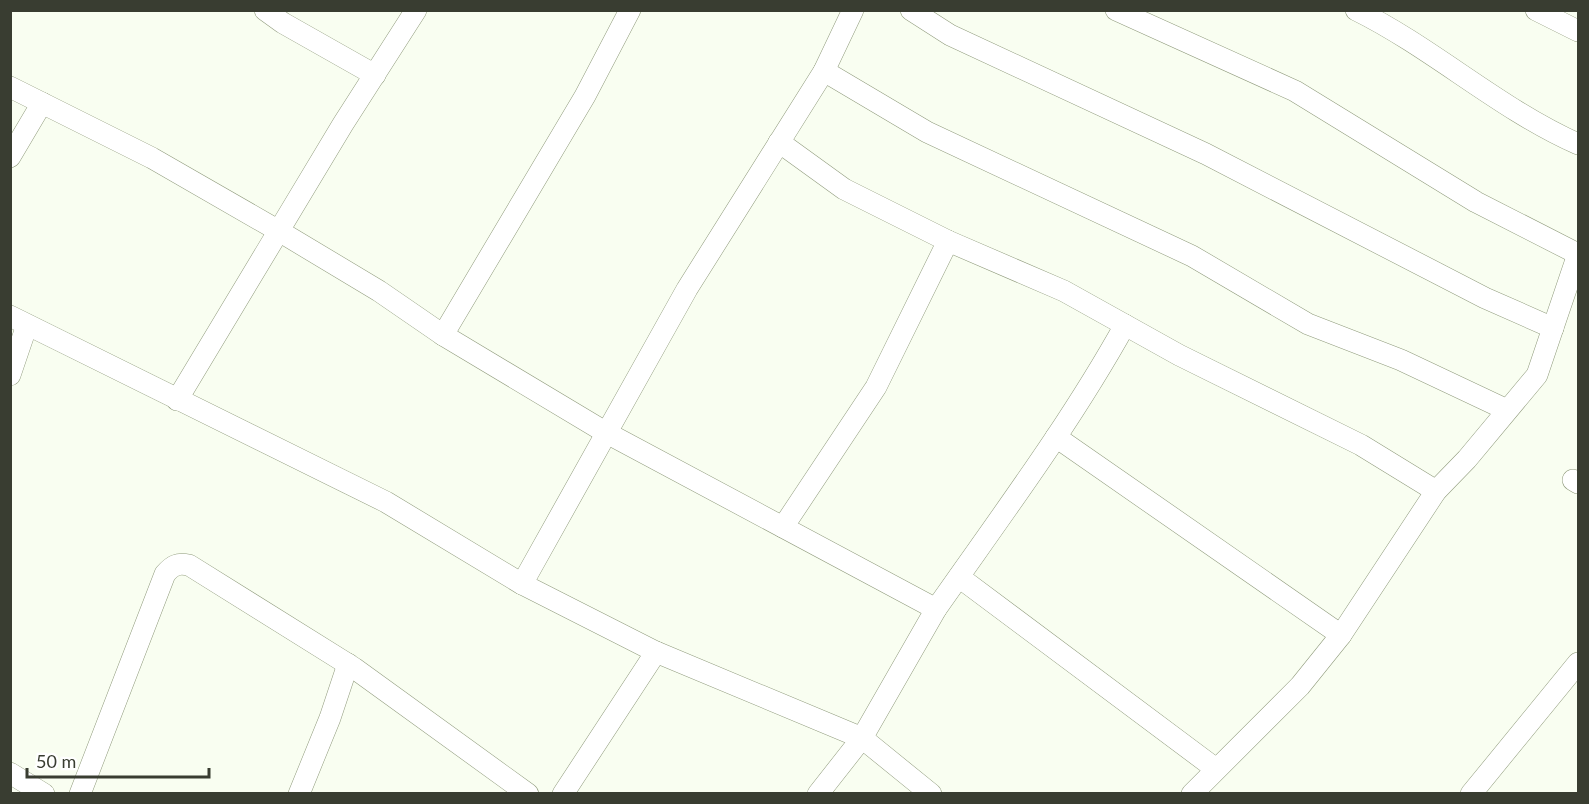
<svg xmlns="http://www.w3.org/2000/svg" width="1589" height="804" viewBox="0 0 1589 804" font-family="Lato,sans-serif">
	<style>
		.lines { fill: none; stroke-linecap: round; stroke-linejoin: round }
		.street-casing { stroke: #909b7d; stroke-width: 22 }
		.street { stroke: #fff; stroke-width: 21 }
	</style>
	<rect width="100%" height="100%" fill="#f9fef1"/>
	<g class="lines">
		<g class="street-casing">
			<g id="street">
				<path d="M265,10L283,23L375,75"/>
				<path d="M911,10L950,35L1206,154L1485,298L1553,328"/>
				<path d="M1116,10L1295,91L1476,202L1578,254"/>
				<path d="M1356,10C1433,48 1499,109 1578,144"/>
				<path d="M1536,10L1578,31"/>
				<path d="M824,71L927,132L1192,256L1308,324L1401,360L1507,410"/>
				<path d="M10,87L152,158L279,231L379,291L443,335L585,96L630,10"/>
				<path d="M779,142L844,189L948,241L1064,291L1179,355L1361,445L1436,491"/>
				<path d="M10,157L42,103"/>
				<path d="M10,316L386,502L522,584L656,652L862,738L931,794"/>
				<path d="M443,335L605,432L936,609L862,738L818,794"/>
				<path d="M10,375L27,325"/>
				<path d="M177,400L343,124L416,10"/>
				<path d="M1056,437L1341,635"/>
				<path d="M1573,480L1578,483"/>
				<path d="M783,527L876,387L948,241"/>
				<path d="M959,577L1216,769"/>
				<path d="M522,584L687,289L824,71L853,10"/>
				<path d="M936,609C1001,516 1070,424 1125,325"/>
				<path d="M10,773L44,794"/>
				<path d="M80,794L165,574C173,565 177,563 189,565L354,668L528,794"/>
				<path d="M299,794L330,718L348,664"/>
				<path d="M563,794L656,652"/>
				<path d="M1192,794L1300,686L1341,635L1436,491L1467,459L1537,375L1578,254"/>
				<path d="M1471,794L1578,663"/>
			</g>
		</g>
		<use href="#street" class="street"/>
	</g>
	<rect width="1589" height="804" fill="none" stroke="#393d31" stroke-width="24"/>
	<path d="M27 768v9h182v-9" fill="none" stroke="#393d31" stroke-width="3"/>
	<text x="36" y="768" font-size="18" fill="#393d31" stroke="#ffffff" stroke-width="4.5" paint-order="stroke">50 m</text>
</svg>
